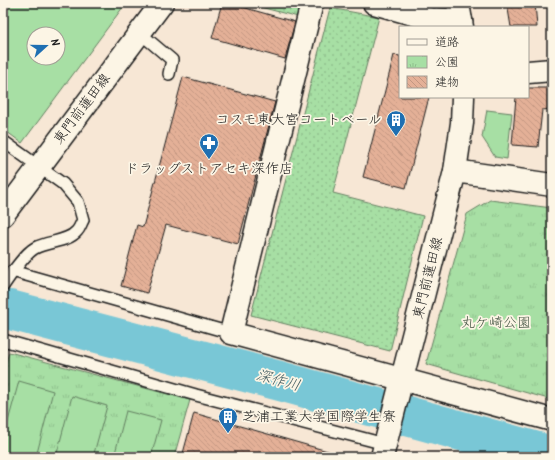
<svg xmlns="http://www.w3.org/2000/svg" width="555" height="460" viewBox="0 0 555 460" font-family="Kalam,'Klee One',sans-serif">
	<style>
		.grass { fill: url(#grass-dots); stroke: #627e60 }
		.park { fill: url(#park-tufts); stroke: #627e60 }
		.garden { fill: #a7dfa4; stroke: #627e60; fill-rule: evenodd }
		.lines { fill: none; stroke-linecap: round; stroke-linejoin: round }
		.river { stroke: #79c7d6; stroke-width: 40 }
		.building { fill: url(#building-back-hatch); stroke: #1c1c1c }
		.lane-casing { stroke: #1c1c1c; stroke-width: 14 }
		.street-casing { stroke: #1c1c1c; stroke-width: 25 }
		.secondary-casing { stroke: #1c1c1c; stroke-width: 25 }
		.lane { stroke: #fcf5e5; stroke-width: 11 }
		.street { stroke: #fcf5e5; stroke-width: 22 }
		.secondary { stroke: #fcf5e5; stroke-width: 22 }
		.labels { text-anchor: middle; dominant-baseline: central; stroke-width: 3.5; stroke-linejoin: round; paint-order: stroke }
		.street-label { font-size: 14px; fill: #1c1c1c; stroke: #fcf5e5 }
		.poi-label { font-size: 14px; fill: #1c1c1c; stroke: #fcf5e5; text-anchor: end }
		.park-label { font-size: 14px; fill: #465645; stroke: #fcf5e5 }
		.water-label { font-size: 15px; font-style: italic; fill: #3d585d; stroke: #fcf5e5 }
	</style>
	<defs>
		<pattern id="grass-dots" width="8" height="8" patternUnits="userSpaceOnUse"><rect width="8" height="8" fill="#a7dfa4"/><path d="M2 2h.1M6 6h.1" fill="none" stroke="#8fbf8d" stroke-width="1.8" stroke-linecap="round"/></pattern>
		<pattern id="park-tufts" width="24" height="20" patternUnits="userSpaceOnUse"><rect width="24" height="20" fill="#a7dfa4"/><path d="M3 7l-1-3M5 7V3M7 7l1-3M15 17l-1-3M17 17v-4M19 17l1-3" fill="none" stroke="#8fbf8d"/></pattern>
		<pattern id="building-back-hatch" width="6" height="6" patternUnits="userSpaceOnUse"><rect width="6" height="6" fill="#e4b097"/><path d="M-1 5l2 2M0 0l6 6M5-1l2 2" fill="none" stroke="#c39782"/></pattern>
	</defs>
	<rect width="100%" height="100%" fill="#f7e7d5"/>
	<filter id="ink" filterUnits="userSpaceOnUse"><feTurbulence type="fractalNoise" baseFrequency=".025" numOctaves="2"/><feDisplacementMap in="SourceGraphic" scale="8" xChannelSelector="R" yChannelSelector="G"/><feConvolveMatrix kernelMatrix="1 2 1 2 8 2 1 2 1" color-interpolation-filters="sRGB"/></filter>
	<g filter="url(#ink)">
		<g class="grass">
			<path d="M245,3H306L302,18Z"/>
			<path d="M330,8L379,17L333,193L423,216L390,351L251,315Z"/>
		</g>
		<g class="park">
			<path d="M490,200L552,208V400L426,364L467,214Z"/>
			<path d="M9,352L190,400L174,457H3V374Z"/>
		</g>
		<g class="garden">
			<path d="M3,3H126L22,143L3,129ZM34,34H58V58H34Z"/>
			<path d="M487,110L512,113L507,159L495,157L482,137Z"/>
			<path d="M19,381L53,391L36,457H3V440Z"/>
			<path d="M72,396L107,406L93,457H56Z"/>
			<path d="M126,411L161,420L151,457H114Z"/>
		</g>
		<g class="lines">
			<path class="river" d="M3,310H10L280,381L552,456"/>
		</g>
		<g class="building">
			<path d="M222,3H228L295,22L285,59L212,38Z"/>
			<path d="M507,3H535L537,27H511Z"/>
			<path d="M394,55L400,56V97H429L406,188L363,177Z"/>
			<path d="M183,77L275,102L238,244L166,225L147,293L121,286L137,225L143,227Z"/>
			<path d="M528,88H552V109L542,110L538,147L512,145L516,97H528Z"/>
			<path d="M194,413L331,452L330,457H182Z"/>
		</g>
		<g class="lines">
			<g class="lane-casing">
				<g id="lane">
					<path d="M140,33L172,60L169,74"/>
					<path d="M3,141L63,184L78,202L83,220C81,223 80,228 77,231C68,242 48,241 35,248C24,254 10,276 3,286"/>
					<path d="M12,271L231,333"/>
					<path d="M3,340L196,395L385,444"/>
				</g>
			</g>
			<g class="street-casing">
				<g id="street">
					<path d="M312,3L231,333L552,420"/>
					<path d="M374,3L430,19L461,20"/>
					<path d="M528,72L552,70"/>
				</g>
			</g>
			<g class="secondary-casing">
				<g id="secondary">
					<path d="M458,3L462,27"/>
					<path d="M455,171L552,185"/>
					<path d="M3,215L162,3"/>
					<path d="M382,457L455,171L462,123L463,97"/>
				</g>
			</g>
			<use href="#lane" class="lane"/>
			<use href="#street" class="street"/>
			<use href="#secondary" class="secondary"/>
		</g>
	</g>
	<defs>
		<g id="building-pin" transform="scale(1)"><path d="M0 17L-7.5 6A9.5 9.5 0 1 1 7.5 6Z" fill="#1f6fb2" stroke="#fcf5e5"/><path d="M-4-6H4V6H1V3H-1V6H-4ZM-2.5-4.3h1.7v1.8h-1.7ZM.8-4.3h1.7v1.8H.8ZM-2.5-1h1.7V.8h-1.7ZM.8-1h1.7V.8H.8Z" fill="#fff"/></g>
		<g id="pharmacy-pin" transform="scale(1)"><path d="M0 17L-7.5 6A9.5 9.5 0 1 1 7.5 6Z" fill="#1f6fb2" stroke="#fcf5e5"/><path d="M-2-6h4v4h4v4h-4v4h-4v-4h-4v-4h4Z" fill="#fff"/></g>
	</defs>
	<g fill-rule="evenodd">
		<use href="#building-pin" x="396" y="120"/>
		<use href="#pharmacy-pin" x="209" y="143"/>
		<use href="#building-pin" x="228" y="417"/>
	</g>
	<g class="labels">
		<g class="street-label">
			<text transform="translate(82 109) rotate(-53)">東門前蓮田線</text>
			<text transform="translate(428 278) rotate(-76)">東門前蓮田線</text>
		</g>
		<g class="poi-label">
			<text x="382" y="120">コスモ東大宮コートベール</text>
			<text x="209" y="169" text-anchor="middle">ドラッグストアセキ深作店</text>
			<text x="242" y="417" text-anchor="start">芝浦工業大学国際学生寮</text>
		</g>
		<g class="park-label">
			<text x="496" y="323">丸ケ崎公園</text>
		</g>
		<g class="water-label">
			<text transform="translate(278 381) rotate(15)">深作川</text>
		</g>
	</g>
	<rect width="555" height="460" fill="none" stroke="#fcf5e5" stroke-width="16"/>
	<rect x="8" y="8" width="539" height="444" fill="none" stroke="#1c1c1c" stroke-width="1.5" filter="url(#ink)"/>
	<rect x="399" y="26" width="130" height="72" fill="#fcf5e5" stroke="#a29e95"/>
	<rect x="407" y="39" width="20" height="6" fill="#fcf5e5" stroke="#a29e95"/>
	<text x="435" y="46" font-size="12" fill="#1c1c1c">道路</text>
	<rect x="407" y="56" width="20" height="12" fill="url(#park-tufts)" stroke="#a29e95"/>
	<text x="435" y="66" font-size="12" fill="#1c1c1c">公園</text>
	<rect x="407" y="76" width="20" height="12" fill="url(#building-back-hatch)" stroke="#a29e95"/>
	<text x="435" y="86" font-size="12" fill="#1c1c1c">建物</text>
	<g transform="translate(46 46) rotate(69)"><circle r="19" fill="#fcf5e5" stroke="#a29e95"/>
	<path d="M0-3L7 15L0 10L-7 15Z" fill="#1f6fb2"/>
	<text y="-6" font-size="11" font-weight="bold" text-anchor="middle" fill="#1c1c1c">N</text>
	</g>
</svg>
